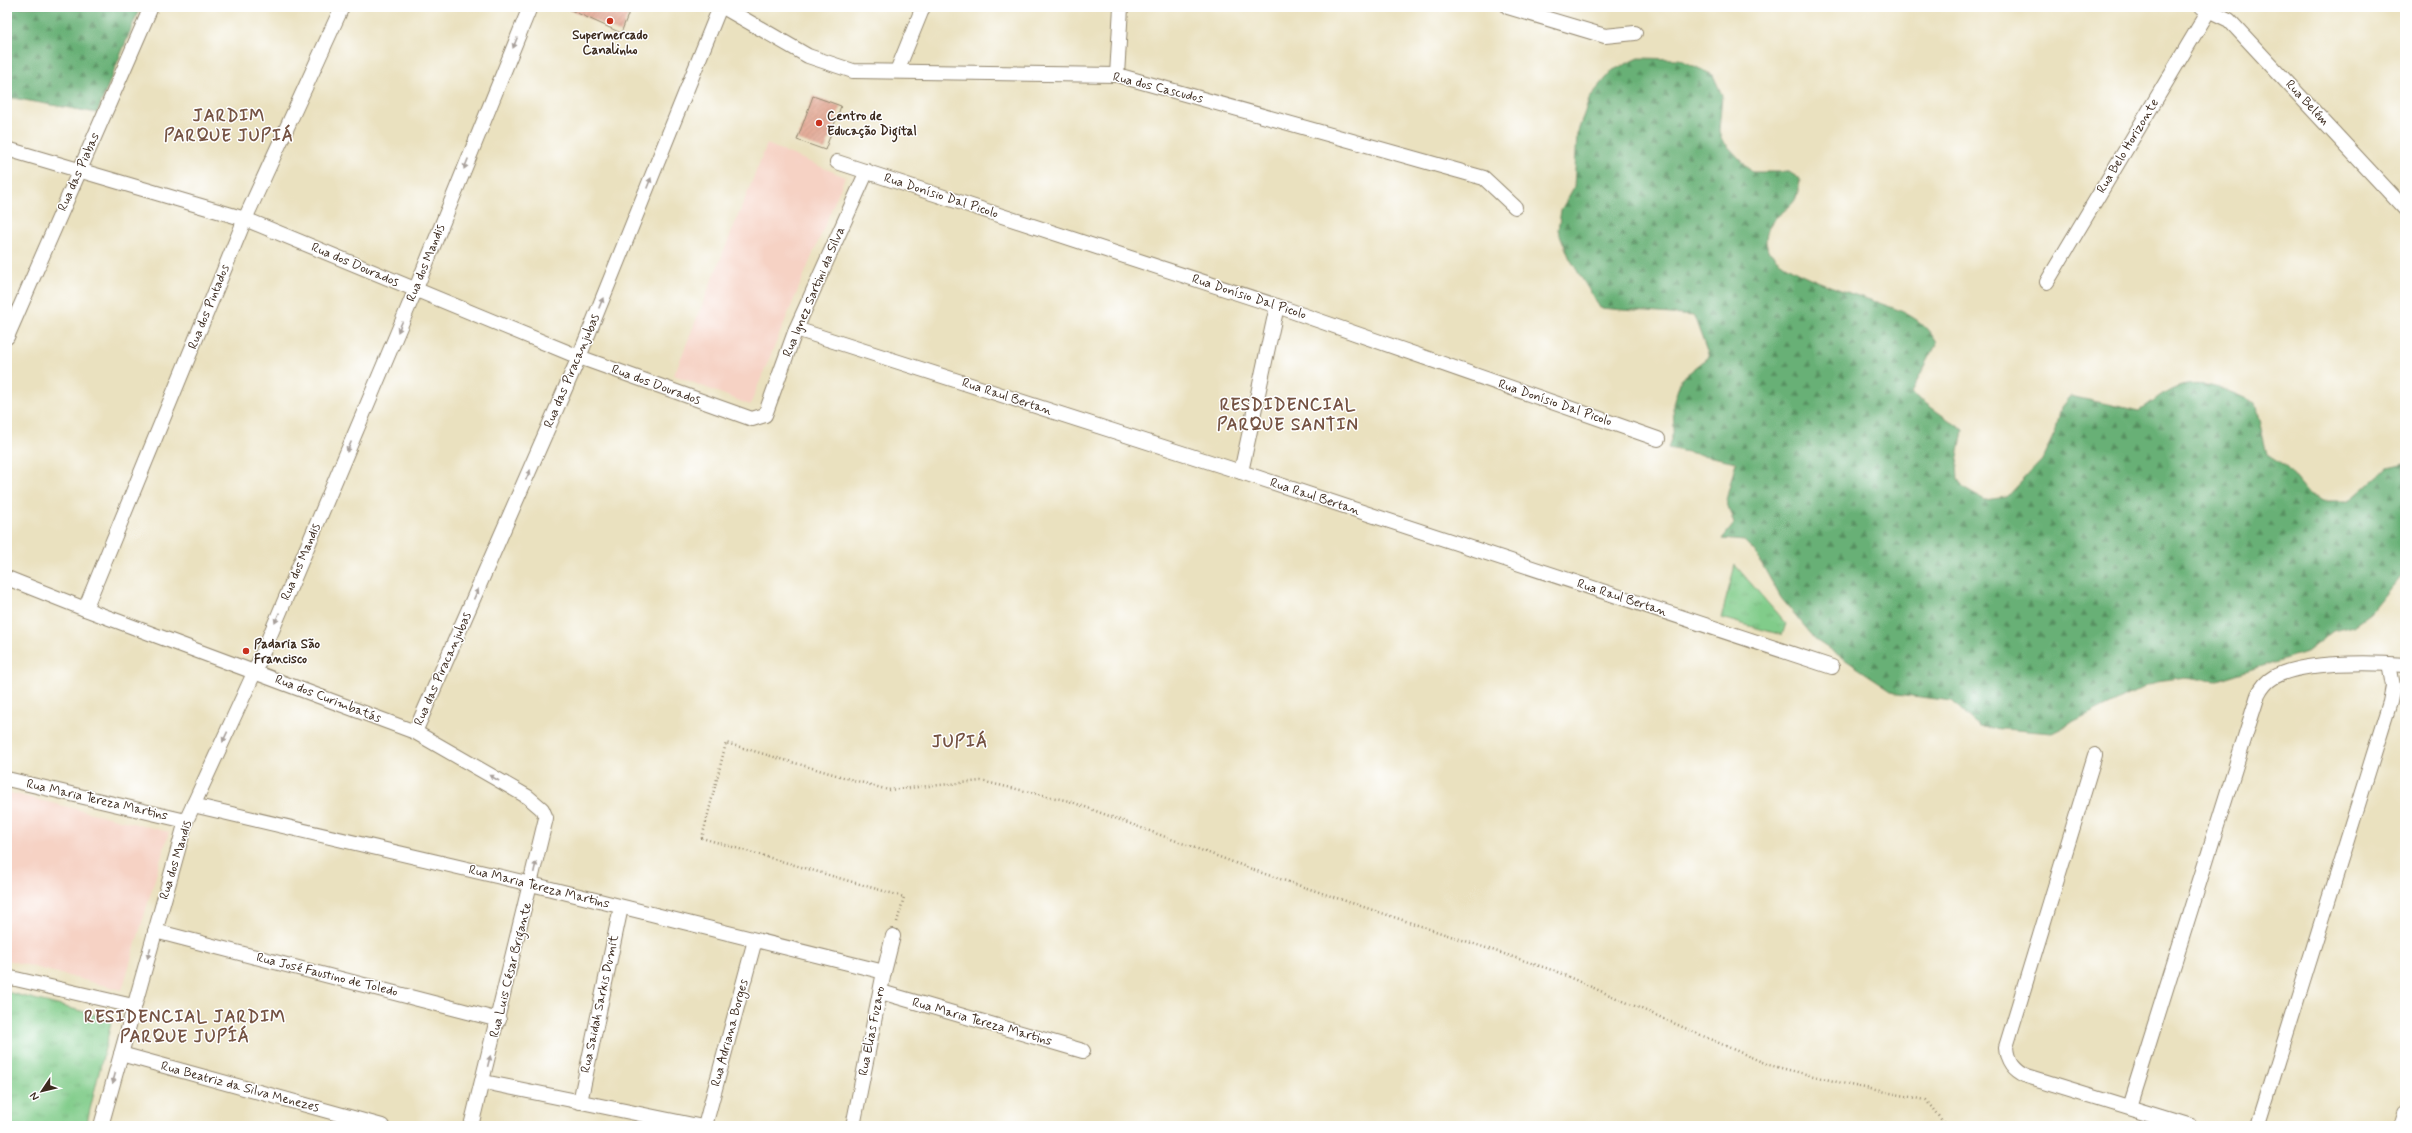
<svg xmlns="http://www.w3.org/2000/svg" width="2412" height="1133" viewBox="0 0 2412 1133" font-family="Mynerve,sans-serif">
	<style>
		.built { fill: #f6d2c4 }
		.forest { fill: url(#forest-firs); stroke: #526d4a }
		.park { fill: url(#park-tufts); stroke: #5e7b54 }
		.building { fill: url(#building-hatch) }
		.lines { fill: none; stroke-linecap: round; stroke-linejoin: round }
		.minor-casing { stroke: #92866e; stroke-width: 16 }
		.path { stroke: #92866e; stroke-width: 2.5; stroke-dasharray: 1 3; stroke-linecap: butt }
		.minor { stroke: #fff; stroke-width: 14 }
		.oneway { fill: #a79f9a }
		.poi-dot { fill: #c8321e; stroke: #fff; stroke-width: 1.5 }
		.labels { text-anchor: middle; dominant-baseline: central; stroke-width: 3; stroke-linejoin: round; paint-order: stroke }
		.poi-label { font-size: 13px; font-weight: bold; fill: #3b2a1e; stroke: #fff; text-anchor: start }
		.street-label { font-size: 13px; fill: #3b2a1e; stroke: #fff }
		.district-label { font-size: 17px; font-weight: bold; letter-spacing: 1px; fill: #755343; stroke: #fff }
	</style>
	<defs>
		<pattern id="forest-firs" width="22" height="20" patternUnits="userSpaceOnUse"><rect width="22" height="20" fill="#68b076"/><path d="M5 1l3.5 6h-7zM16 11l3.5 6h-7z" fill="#578f60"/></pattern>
		<pattern id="park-tufts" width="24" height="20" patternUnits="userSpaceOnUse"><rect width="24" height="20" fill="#81cc8a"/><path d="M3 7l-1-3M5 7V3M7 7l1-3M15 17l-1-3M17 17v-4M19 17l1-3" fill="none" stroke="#70af77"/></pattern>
		<pattern id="building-hatch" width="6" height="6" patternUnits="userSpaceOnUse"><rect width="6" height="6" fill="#e09f88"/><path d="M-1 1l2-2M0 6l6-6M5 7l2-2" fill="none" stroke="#b7826f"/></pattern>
	</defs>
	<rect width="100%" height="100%" fill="#fff"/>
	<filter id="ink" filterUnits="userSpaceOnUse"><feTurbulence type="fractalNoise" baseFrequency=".025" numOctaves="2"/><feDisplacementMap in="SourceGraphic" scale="8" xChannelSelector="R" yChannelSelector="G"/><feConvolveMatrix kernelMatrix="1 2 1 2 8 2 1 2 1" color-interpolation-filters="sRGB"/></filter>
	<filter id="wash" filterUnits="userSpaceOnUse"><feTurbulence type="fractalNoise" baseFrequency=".012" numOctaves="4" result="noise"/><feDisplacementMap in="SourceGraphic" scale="16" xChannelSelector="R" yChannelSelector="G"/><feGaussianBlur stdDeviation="0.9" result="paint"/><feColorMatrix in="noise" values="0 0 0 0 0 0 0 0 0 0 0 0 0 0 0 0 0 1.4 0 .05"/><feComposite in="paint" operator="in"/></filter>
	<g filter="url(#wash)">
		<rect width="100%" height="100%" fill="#eae1bf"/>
		<g class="built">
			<path d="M767,144L845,177L750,405L674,375Z"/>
			<path d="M7,792L169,832L122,990L7,960Z"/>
		</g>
		<g class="forest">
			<path d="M7,7H140L97,113L7,97Z"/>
			<path d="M1639,58L1679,59L1713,75L1722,95L1719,131L1722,140L1752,172H1789L1800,179C1799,185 1798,195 1795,200C1783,216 1768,216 1766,240C1764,274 1881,300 1905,313C1919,320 1929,329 1937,343L1911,393L1963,430L1957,463L1958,479L1963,488L1984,500L2007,497L2042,460L2056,430L2061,407L2070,396L2140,411C2151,404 2161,395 2171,390C2199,376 2230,391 2255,403L2267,454L2287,467L2309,494L2323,501H2349L2388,467L2405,463V571L2370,614L2353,626L2333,631L2306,652L2214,681L2185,677L2157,681L2052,733L1979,727L1952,701L1897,694L1817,641L1781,598L1755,552L1744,541L1722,539L1734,524L1726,500L1736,462L1668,448L1674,430L1673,404L1681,379L1709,357L1694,316L1600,308L1570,259L1558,230L1561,210L1574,187L1577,134L1590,97L1613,70Z"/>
		</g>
		<g class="park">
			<path d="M1735,565L1786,624L1782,635L1721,618Z"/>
			<path d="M7,992L112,1019L86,1126H7Z"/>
		</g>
		<g id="blocks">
			<g class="building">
				<path d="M564,7H631L621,33Z"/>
				<path d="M813,96L841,106L825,150L797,140Z"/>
			</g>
		</g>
	</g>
	<g filter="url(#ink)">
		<use href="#blocks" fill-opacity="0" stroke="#92866e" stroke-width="1"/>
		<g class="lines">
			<g class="minor-casing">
				<g id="minor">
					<path d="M723,7L808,56L853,71L1117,75L1484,178L1515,207"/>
					<path d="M1508,7L1605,36L1635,33"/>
					<path d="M2202,7L2229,20L2405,209"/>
					<path d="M897,71L923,7"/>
					<path d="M1117,75L1121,7"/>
					<path d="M7,149L245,219L579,357L752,419L765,415L796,329L867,171"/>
					<path d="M837,162L1277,306L1658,439"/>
					<path d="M2047,282L2209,10"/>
					<path d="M796,329L1241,472L1832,667"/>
					<path d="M7,337L151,7"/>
					<path d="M1241,472L1277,306"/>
					<path d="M7,578L85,609L415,732L528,797L542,809L546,818L471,1126"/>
					<path d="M85,609L245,219L342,7"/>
					<path d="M415,732L579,357L720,7"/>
					<path d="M2095,755L2006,1047C2007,1061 2013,1070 2027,1076L2190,1126"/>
					<path d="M7,779L186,821"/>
					<path d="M193,805L531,884L884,972"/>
					<path d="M155,931L499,1020"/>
					<path d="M7,977L133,1006"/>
					<path d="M881,992L1083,1051"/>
					<path d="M121,1054L382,1126"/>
					<path d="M484,1082L698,1126"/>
					<path d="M580,1102L621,907"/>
					<path d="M2129,1107L2258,695C2262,687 2267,681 2274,677C2303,661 2372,662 2405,665"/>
					<path d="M101,1126L186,821L255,671L415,291L530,7"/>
					<path d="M705,1126L755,940"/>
					<path d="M853,1126L884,972L893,936"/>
					<path d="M2258,1126L2390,702L2393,686L2389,664"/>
					<path d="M2401,1126L2405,1113"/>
				</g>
			</g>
			<path class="path" d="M897,922L904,897L702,838L726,743L888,790L981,781L1069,801L1265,874L1555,971L1769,1065L1850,1085L1926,1100L1946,1126"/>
			<use href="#minor" class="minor"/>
		</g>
		<defs><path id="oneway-solid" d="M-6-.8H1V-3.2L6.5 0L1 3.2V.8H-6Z"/></defs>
		<g class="oneway">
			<use href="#oneway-solid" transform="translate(515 43) rotate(112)"/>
			<use href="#oneway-solid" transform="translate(466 164) rotate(112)"/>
			<use href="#oneway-solid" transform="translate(649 183) rotate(-68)"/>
			<use href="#oneway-solid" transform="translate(601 303) rotate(-68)"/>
			<use href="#oneway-solid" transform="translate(400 327) rotate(113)"/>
			<use href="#oneway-solid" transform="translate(349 447) rotate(113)"/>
			<use href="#oneway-solid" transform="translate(528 475) rotate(-66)"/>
			<use href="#oneway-solid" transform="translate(476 594) rotate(-66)"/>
			<use href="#oneway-solid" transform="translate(277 618) rotate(113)"/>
			<use href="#oneway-solid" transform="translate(225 737) rotate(115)"/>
			<use href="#oneway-solid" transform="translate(494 778) rotate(-150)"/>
			<use href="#oneway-solid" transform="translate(535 867) rotate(-77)"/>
			<use href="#oneway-solid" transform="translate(149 953) rotate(106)"/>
			<use href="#oneway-solid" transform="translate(489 1061) rotate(-76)"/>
			<use href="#oneway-solid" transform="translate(114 1078) rotate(105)"/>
		</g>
	</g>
	<g class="poi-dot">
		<circle cx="610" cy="21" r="4"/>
		<circle cx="819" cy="123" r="4"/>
		<circle cx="246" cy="651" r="4"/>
	</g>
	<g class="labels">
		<g class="poi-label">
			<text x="610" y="35" text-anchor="middle">Supermercado<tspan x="610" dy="15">Canalinho</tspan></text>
			<text x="827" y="116">Centro de<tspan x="827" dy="15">Educação Digital</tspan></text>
			<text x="254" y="644">Padaria São<tspan x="254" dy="15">Francisco</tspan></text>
		</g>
		<g class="street-label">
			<text transform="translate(1158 88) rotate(14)">Rua dos Cascudos</text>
			<text transform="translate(2307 103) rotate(47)">Rua Belém</text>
			<text transform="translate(2128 146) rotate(-59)">Rua Belo Horizonte</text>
			<text transform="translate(79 172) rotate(-66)">Rua das Piabas</text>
			<text transform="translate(941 196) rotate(18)">Rua Donísio Dal Picolo</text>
			<text transform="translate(426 263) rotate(-68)">Rua dos Mandis</text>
			<text transform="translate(355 265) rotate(23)">Rua dos Dourados</text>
			<text transform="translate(814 292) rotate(-67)">Rua Ignez Sartini da Silva</text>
			<text transform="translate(1249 297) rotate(18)">Rua Donísio Dal Picolo</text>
			<text transform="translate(209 307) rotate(-68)">Rua dos Pintados</text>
			<text transform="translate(572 371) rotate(-67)">Rua das Piracanjubas</text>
			<text transform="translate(656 385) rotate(20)">Rua dos Dourados</text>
			<text transform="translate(1007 397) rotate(18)">Rua Raul Bertan</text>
			<text transform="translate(1555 403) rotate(19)">Rua Donísio Dal Picolo</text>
			<text transform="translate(1315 497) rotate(18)">Rua Raul Bertan</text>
			<text transform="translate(301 562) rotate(-67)">Rua dos Mandis</text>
			<text transform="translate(1622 598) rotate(18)">Rua Raul Bertan</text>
			<text transform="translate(443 669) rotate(-66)">Rua das Piracanjubas</text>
			<text transform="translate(328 699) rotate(21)">Rua dos Curimbatás</text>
			<text transform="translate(97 800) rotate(13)">Rua Maria Tereza Martins</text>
			<text transform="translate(176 860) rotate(-73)">Rua dos Mandis</text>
			<text transform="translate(539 887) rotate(14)">Rua Maria Tereza Martins</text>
			<text transform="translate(511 970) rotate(-76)">Rua Luis César Brigante</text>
			<text transform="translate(327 975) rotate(14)">Rua José Faustino de Toledo</text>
			<text transform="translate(600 1004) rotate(-78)">Rua Saidah Sarkis Dumit</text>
			<text transform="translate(982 1022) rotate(16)">Rua Maria Tereza Martins</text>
			<text transform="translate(872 1031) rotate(-79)">Rua Elias Fuzaro</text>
			<text transform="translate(730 1033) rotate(-75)">Rua Adriana Borges</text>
			<text transform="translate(240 1087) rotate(15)">Rua Beatriz da Silva Menezes</text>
		</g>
		<g class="district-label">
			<text x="229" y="116">JARDIM<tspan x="229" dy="20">PARQUE JUPIÁ</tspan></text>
			<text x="1288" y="405">RESDIDENCIAL<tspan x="1288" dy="20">PARQUE SANTIN</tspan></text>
			<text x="960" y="742">JUPIÁ</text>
			<text x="185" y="1017">RESIDENCIAL JARDIM<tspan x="185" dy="20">PARQUE JUPÍÁ</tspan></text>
		</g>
	</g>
	<rect width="2412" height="1133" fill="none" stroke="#fff" stroke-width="24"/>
	<g transform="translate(42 1091) rotate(235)" stroke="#ffffff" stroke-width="3" paint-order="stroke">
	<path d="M0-3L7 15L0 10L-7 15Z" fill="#3b2a1e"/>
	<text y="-6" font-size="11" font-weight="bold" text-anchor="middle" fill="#3b2a1e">N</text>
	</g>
</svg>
